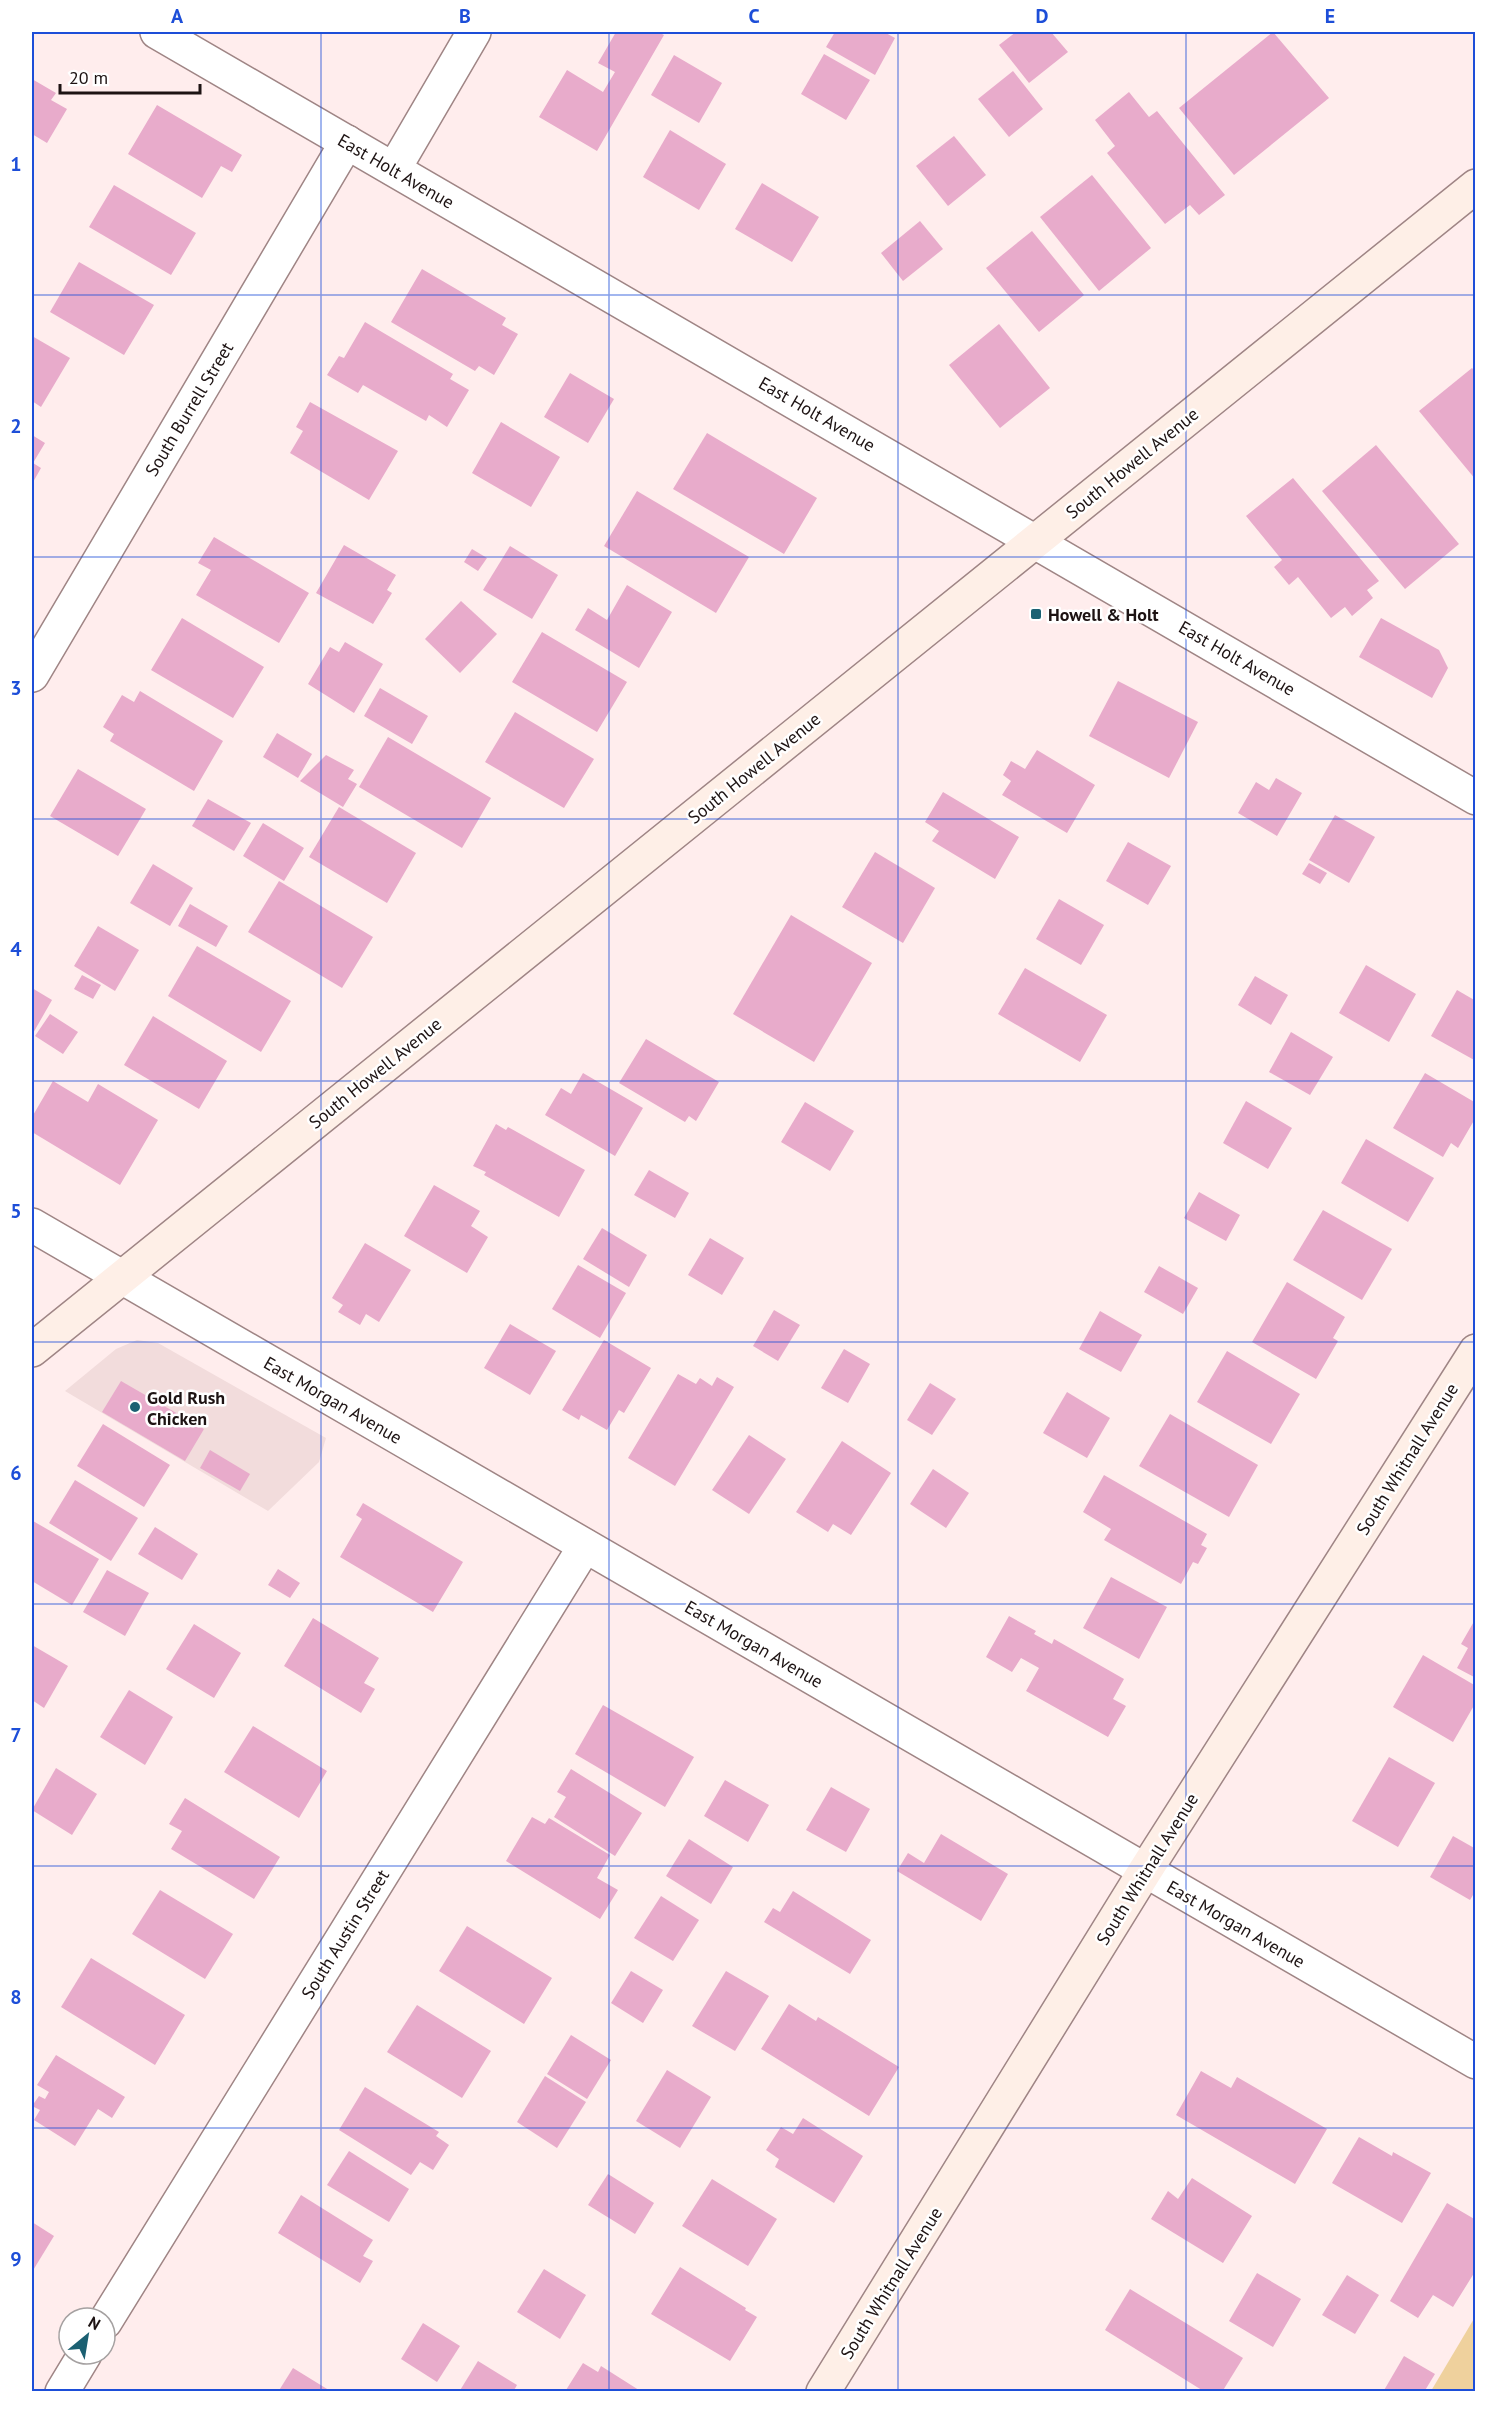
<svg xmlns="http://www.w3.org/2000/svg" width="1507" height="2423" viewBox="0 0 1507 2423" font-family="'PT Sans',sans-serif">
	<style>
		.built { fill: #f2dcdc }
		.green { fill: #efd19d }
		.building { fill: #e8abcb }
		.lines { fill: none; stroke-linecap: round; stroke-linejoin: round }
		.street-casing { stroke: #9f8585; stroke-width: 36 }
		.secondary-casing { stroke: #9f8585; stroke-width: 36 }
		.street { stroke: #fff; stroke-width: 33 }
		.secondary { stroke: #feefe7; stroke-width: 33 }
		.grid { fill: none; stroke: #1d4ed8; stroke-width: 1.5; stroke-opacity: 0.55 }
		.poi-dot { fill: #1b6072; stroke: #fff; stroke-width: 2 }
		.labels { text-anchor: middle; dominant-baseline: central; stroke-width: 5; stroke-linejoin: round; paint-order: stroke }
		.street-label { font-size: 18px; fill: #1d1313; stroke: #fff }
		.poi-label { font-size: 18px; font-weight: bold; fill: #1d1313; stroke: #fff; text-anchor: start }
		.neatline { fill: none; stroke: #1d4ed8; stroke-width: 2 }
		.grid-label { font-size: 20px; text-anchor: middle; font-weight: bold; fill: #1d4ed8 }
	</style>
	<rect width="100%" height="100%" fill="#ffeded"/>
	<path class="built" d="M137,1340L158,1343L326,1438L319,1462L268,1511L65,1391L116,1349Z"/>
	<path class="green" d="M1475,2317V2391H1431Z"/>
	<g class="building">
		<path d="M616,32H658L664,35L597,151L539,117L567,70L603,92L615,72L598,63Z"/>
		<path d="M835,32H884L895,38L875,75L826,47Z"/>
		<path d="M1016,32H1051L1068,52L1029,83L999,45Z"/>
		<path d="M1273,32L1329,98L1234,175L1179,108Z"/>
		<path d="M824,54L870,80L846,120L801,94Z"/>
		<path d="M674,55L722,83L699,123L651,95Z"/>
		<path d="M1013,71L1043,109L1009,137L978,99Z"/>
		<path d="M32,79L56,93L51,100L67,109L47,143L32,134Z"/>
		<path d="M1129,92L1149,117L1157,111L1225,195L1199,215L1190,205L1165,224L1107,153L1115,146L1095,120Z"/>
		<path d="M157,105L242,155L232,172L221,166L202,198L128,154Z"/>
		<path d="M670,130L726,164L699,210L643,177Z"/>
		<path d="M954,136L986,175L948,206L916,166Z"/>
		<path d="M1092,175L1151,248L1099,291L1040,217Z"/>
		<path d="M762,183L819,217L792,262L735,229Z"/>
		<path d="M114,185L196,233L171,275L89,227Z"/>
		<path d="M920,221L943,249L903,281L881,253Z"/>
		<path d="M1032,231L1084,295L1039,332L986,268Z"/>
		<path d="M79,262L154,305L124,355L50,312Z"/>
		<path d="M422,269L506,318L502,325L518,334L494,375L479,366L475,371L391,322Z"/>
		<path d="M365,322L453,374L450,379L469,390L447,427L429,415L426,421L363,385L358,393L327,375L339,356L344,358Z"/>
		<path d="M999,324L1050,388L1000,428L949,365Z"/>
		<path d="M32,336L70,358L41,407L32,401Z"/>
		<path d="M1472,368L1476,372V480L1419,411Z"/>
		<path d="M570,373L614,399L588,443L544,417Z"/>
		<path d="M310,402L398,451L369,500L290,453L303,431L296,427Z"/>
		<path d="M501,422L560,457L531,507L472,473Z"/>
		<path d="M707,433L817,498L784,554L673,489Z"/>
		<path d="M32,435L45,443L33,463L41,468L32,484Z"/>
		<path d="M1376,445L1459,544L1405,589L1322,491Z"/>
		<path d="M1293,478L1379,581L1367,590L1373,598L1352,616L1345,607L1331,618L1298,577L1289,585L1274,567L1282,560L1246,516Z"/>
		<path d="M637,491L749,557L716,613L604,546Z"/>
		<path d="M214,537L309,593L279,643L196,595L211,570L198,563Z"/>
		<path d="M344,545L396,575L387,590L392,593L373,624L316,593Z"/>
		<path d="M510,546L558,575L532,619L483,590Z"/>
		<path d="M472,549L487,558L478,571L464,562Z"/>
		<path d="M627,585L672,612L639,668L575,630L588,608L607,620Z"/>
		<path d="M461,601L497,634L460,673L425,639Z"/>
		<path d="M182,618L264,667L233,718L151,670Z"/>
		<path d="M1381,618L1439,650L1448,668L1432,698L1359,657Z"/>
		<path d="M542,632L627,682L597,732L512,682Z"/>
		<path d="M345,642L383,664L354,713L308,684L330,647L339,652Z"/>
		<path d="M1118,681L1198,722L1169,778L1089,736Z"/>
		<path d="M380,688L428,716L412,744L364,716Z"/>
		<path d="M140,691L223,741L194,791L110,741L114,734L103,727L122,695L134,702Z"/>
		<path d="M515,712L594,759L564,808L485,762Z"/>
		<path d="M277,733L312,754L298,778L263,757Z"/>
		<path d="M388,737L491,798L462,848L359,787Z"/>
		<path d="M1037,750L1095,785L1067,833L1002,795L1011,781L1003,775L1011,761L1025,769Z"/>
		<path d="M326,755L354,770L348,779L357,784L343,807L300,781Z"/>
		<path d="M78,769L146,809L118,856L50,816Z"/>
		<path d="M1276,778L1302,793L1277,836L1238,813L1256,782L1269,790Z"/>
		<path d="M943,792L1019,837L995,879L932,841L939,831L925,822Z"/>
		<path d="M208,799L251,823L234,851L192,826Z"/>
		<path d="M339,807L416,853L387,903L309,857Z"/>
		<path d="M1335,815L1375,837L1349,883L1309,860Z"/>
		<path d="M263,823L304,848L284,881L243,856Z"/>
		<path d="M1128,842L1171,866L1148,905L1106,881Z"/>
		<path d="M875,852L935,888L903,943L842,907Z"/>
		<path d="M1309,863L1327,873L1320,884L1302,874Z"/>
		<path d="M153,864L193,888L170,926L130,903Z"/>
		<path d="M279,881L373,937L342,988L248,932Z"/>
		<path d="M1059,899L1104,925L1081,965L1036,939Z"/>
		<path d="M190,904L228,926L216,947L178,926Z"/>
		<path d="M791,915L872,963L814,1062L733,1014Z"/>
		<path d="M98,926L139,950L115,991L74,966Z"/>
		<path d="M197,946L291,1001L261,1052L168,996Z"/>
		<path d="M1366,965L1416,994L1389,1042L1339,1013Z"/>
		<path d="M1025,968L1107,1015L1080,1062L998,1014Z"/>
		<path d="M82,975L101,985L93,999L74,989Z"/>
		<path d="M1255,976L1288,995L1271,1025L1238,1005Z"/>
		<path d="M32,988L52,1000L32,1035Z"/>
		<path d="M1457,990L1476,1001V1061L1431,1036Z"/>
		<path d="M50,1014L78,1032L63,1054L35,1036Z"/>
		<path d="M153,1016L227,1061L199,1109L124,1065Z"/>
		<path d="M1291,1032L1333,1057L1310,1095L1269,1072Z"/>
		<path d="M646,1039L719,1082L696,1121L689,1116L685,1122L619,1083Z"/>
		<path d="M583,1073L643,1108L615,1156L545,1115L561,1088L571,1094Z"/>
		<path d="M1425,1073L1476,1103V1117L1458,1148L1451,1143L1443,1157L1393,1128Z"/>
		<path d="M53,1081L88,1102L98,1084L158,1120L120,1185L32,1132V1117Z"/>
		<path d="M1246,1101L1292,1128L1268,1169L1223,1143Z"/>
		<path d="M805,1102L854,1131L830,1171L781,1142Z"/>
		<path d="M496,1124L506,1130L508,1127L585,1170L559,1217L484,1175L486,1172L473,1166Z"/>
		<path d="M1366,1139L1434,1178L1408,1222L1341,1183Z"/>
		<path d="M649,1170L689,1193L675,1218L634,1195Z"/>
		<path d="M434,1185L480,1211L471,1226L488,1237L467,1273L404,1236Z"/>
		<path d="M1199,1192L1240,1215L1226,1241L1184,1218Z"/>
		<path d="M1323,1210L1392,1249L1362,1300L1293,1260Z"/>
		<path d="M602,1228L647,1255L629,1287L583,1259Z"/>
		<path d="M710,1238L744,1258L722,1295L688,1275Z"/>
		<path d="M365,1243L411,1270L379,1322L366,1314L360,1325L338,1312L343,1305L332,1298Z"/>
		<path d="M578,1265L626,1293L600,1338L552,1309Z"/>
		<path d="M1159,1266L1198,1288L1183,1314L1144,1292Z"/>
		<path d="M1287,1282L1345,1317L1333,1338L1338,1341L1316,1379L1252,1342Z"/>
		<path d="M774,1310L800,1325L778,1361L753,1346Z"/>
		<path d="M1100,1311L1142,1335L1121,1372L1079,1349Z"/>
		<path d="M510,1324L556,1351L530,1395L484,1368Z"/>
		<path d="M604,1340L651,1368L624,1413L619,1410L607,1430L581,1415L579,1420L562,1410Z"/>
		<path d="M844,1349L870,1364L848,1403L821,1388Z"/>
		<path d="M1227,1351L1300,1394L1271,1444L1197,1402Z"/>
		<path d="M678,1374L696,1384L700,1378L712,1386L717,1377L734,1387L675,1486L628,1458Z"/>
		<path d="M121,1381L204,1429L185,1461L102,1412Z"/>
		<path d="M930,1383L956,1399L932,1435L907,1420Z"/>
		<path d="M1067,1392L1110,1418L1087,1458L1043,1433Z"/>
		<path d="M1170,1414L1258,1465L1229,1517L1139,1466Z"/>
		<path d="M103,1424L170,1465L144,1507L77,1466Z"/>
		<path d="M749,1435L786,1459L749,1514L712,1490Z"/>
		<path d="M842,1441L891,1473L851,1535L833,1524L828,1532L796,1512Z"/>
		<path d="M210,1450L250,1474L240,1491L200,1468Z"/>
		<path d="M933,1469L969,1493L946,1528L910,1504Z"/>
		<path d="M1104,1475L1207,1534L1201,1545L1207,1548L1198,1564L1193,1562L1181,1584L1104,1540L1111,1529L1083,1512Z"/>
		<path d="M75,1480L138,1518L111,1561L49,1523Z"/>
		<path d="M363,1503L463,1562L433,1612L340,1557L362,1519L356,1515Z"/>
		<path d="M33,1521L99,1559L72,1605L32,1581Z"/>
		<path d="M155,1527L198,1554L182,1580L138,1554Z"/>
		<path d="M278,1569L300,1583L290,1598L268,1585Z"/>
		<path d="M107,1570L149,1593L125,1636L83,1612Z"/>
		<path d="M1111,1577L1167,1607L1139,1659L1083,1628Z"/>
		<path d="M1009,1616L1036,1631L1034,1634L1052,1644L1054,1639L1124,1679L1113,1699L1126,1706L1108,1737L1026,1691L1039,1668L1021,1658L1012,1672L986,1657Z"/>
		<path d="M313,1618L379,1658L364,1683L375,1689L361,1713L284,1666Z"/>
		<path d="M1476,1618V1678L1457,1668L1468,1648L1461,1644Z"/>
		<path d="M194,1624L241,1653L214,1698L166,1669Z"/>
		<path d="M32,1645L68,1666L44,1708L32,1700Z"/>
		<path d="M1423,1655L1476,1686V1702L1453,1742L1393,1707Z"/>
		<path d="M129,1690L173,1717L145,1765L100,1737Z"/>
		<path d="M603,1705L694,1757L665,1807L575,1754Z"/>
		<path d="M253,1726L327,1771L299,1818L224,1772Z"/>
		<path d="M1389,1757L1435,1783L1398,1847L1352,1821Z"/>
		<path d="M56,1768L97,1794L72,1835L32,1810Z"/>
		<path d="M571,1769L642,1813L615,1856L554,1817L566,1797L557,1792Z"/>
		<path d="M725,1780L769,1805L748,1842L704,1816Z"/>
		<path d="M831,1787L870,1809L846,1852L806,1830Z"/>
		<path d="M185,1798L280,1857L254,1899L171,1849L182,1831L169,1824Z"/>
		<path d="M532,1817L545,1824L549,1818L610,1855L597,1878L618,1890L600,1919L506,1861Z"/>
		<path d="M941,1834L1008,1874L981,1921L897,1871L908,1853L924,1863Z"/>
		<path d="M1453,1836L1476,1849V1890L1470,1900L1430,1877Z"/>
		<path d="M689,1839L733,1867L711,1904L666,1876Z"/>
		<path d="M160,1890L233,1934L205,1979L132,1934Z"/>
		<path d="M793,1891L871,1940L850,1974L764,1922L773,1908L780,1912Z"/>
		<path d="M661,1896L699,1920L673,1961L634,1938Z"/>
		<path d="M467,1926L552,1978L524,2024L439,1971Z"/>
		<path d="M91,1958L185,2015L155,2065L61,2007Z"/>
		<path d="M631,1971L663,1990L643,2023L611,2003Z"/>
		<path d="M726,1971L769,1996L735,2051L692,2026Z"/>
		<path d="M789,2004L816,2021L818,2017L899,2067L869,2116L761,2049Z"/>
		<path d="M417,2005L491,2051L462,2098L387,2052Z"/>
		<path d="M571,2035L611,2060L587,2099L547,2074Z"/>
		<path d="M56,2055L125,2097L112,2118L98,2109L75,2146L34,2120L40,2110L32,2106L39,2096L45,2099L49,2092L37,2085Z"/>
		<path d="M667,2070L711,2097L680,2148L636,2121Z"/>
		<path d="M1201,2071L1231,2088L1237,2077L1327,2129L1295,2184L1176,2115Z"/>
		<path d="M545,2076L586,2102L557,2148L517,2122Z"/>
		<path d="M365,2087L439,2132L436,2136L449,2145L433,2170L420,2162L411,2175L339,2130Z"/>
		<path d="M803,2118L863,2156L834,2203L775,2167L779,2159L766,2150L781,2127L793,2134Z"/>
		<path d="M1359,2137L1392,2156L1393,2152L1431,2173L1402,2223L1332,2183Z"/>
		<path d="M349,2151L409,2189L389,2222L327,2185Z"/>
		<path d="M608,2174L654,2203L635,2234L588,2205Z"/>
		<path d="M1192,2178L1252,2216L1223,2263L1151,2219L1168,2191L1178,2199Z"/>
		<path d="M712,2179L777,2219L748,2266L682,2226Z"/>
		<path d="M301,2195L373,2240L363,2256L373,2261L360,2283L278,2233Z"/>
		<path d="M1447,2203L1476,2220V2270L1453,2307L1433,2295L1418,2318L1390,2301Z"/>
		<path d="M32,2222L54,2236L32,2272Z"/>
		<path d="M680,2267L746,2308L745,2310L757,2317L730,2361L651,2314Z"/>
		<path d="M544,2269L586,2295L560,2339L517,2312Z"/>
		<path d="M1257,2273L1301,2299L1273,2347L1229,2321Z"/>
		<path d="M1347,2275L1379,2295L1355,2334L1322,2315Z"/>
		<path d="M1130,2289L1243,2358L1222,2392H1205L1105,2330Z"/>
		<path d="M423,2323L460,2346L437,2382L401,2359Z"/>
		<path d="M1404,2356L1435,2374L1424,2392H1383Z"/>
		<path d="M478,2361L517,2385L513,2392H459Z"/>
		<path d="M583,2363L598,2372L601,2366L642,2392H569L566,2390Z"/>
		<path d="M293,2368L332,2392H278Z"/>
	</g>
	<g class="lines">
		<g class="street-casing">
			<g id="street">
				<path d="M157,32L1476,798"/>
				<path d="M394,169L474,32"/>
				<path d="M32,675L347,142"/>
				<path d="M32,1225L1476,2062"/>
				<path d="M105,2322L585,1546"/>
				<path d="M62,2392L85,2354"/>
			</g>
		</g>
		<g class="secondary-casing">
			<g id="secondary">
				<path d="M32,1350L1476,186"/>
				<path d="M823,2392L1145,1871L1476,1351"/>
			</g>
		</g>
		<use href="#street" class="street"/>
		<use href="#secondary" class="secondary"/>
	</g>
	<path class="grid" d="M321,32V2392M609,32V2392M898,32V2392M1186,32V2392M32,295H1476M32,557H1476M32,819H1476M32,1081H1476M32,1342H1476M32,1604H1476M32,1866H1476M32,2128H1476"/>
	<g class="poi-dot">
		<rect x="1030" y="608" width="12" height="12" rx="3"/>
		<circle cx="135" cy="1407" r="6"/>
	</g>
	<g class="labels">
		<g class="street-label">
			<text transform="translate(396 171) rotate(30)">East Holt Avenue</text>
			<text transform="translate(189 409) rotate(-59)">South Burrell Street</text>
			<text transform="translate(817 414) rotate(30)">East Holt Avenue</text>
			<text transform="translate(1132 463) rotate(-39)">South Howell Avenue</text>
			<text transform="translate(1237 658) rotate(30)">East Holt Avenue</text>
			<text transform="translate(754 768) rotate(-39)">South Howell Avenue</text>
			<text transform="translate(375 1073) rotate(-39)">South Howell Avenue</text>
			<text transform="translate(333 1400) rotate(30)">East Morgan Avenue</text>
			<text transform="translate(1407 1459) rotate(-58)">South Whitnall Avenue</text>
			<text transform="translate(754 1644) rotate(30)">East Morgan Avenue</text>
			<text transform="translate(1147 1869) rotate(-58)">South Whitnall Avenue</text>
			<text transform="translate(1236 1924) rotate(30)">East Morgan Avenue</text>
			<text transform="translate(345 1934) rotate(-58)">South Austin Street</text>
			<text transform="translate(891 2283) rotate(-58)">South Whitnall Avenue</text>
		</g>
		<g class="poi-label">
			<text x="1048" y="614">Howell &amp; Holt</text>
			<text x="147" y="1397">Gold Rush<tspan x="147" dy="21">Chicken</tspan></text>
		</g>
	</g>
	<rect width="1507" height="2423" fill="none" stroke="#ffffff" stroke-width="66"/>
	<g transform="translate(87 2336) rotate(30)"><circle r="28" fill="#ffffff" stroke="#a5a1a1" stroke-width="1.5"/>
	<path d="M0-4.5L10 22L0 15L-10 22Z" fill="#1b6072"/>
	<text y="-9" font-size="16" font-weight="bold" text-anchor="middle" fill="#1d1313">N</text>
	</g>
	<path d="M60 84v9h140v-9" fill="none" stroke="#1d1313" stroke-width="3"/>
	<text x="69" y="84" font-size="18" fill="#1d1313" stroke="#ffffff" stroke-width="4.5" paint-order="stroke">20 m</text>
	<rect x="33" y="33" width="1441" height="2357" class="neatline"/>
	<g class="grid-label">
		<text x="177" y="23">A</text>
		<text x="465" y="23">B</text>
		<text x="754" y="23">C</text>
		<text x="1042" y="23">D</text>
		<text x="1330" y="23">E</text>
		<text x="16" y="171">1</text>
		<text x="16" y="433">2</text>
		<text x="16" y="695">3</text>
		<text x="16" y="956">4</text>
		<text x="16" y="1218">5</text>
		<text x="16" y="1480">6</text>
		<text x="16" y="1742">7</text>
		<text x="16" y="2004">8</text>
		<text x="16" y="2266">9</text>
	</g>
</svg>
